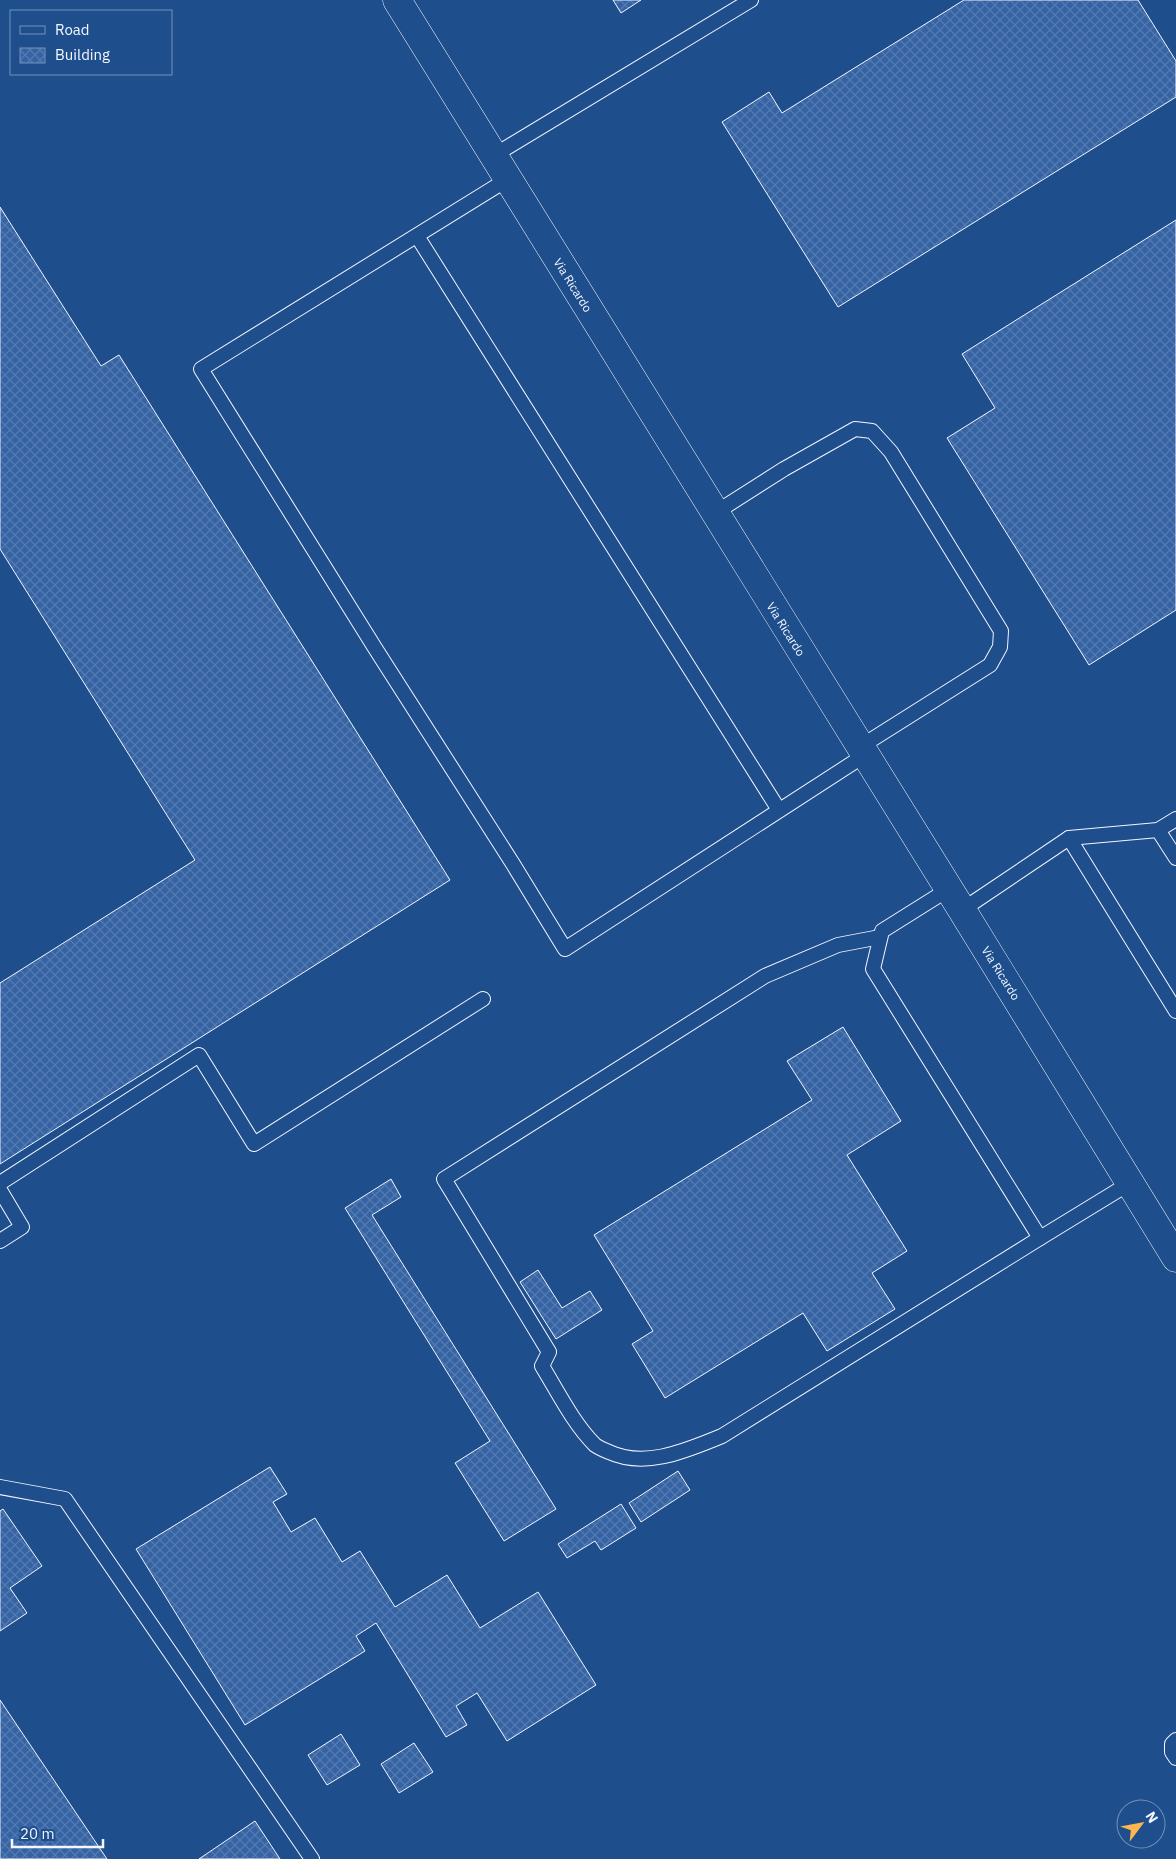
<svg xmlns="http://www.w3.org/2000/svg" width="1176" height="1859" viewBox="0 0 1176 1859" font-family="'IBM Plex Sans',sans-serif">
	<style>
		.building { fill: url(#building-cross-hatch); stroke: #f2f6ff }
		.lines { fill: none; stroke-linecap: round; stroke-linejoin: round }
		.lane-casing { stroke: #f2f6ff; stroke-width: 16 }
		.street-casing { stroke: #f2f6ff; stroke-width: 29 }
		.lane { stroke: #1f4e8c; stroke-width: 14 }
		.street { stroke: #1f4e8c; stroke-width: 28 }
		.labels { text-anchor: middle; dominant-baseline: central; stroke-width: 4; stroke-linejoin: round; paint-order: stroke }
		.street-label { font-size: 12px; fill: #f2f6ff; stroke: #1f4e8c }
	</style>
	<defs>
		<pattern id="building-cross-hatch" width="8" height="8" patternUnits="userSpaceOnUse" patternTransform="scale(1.25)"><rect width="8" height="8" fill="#3563a3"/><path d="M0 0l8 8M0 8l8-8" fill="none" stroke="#537ab1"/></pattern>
	</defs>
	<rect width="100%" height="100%" fill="#1f4e8c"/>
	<g class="building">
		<path d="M613,0H641L621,13Z"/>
		<path d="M964,0H1138L1176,61V97L838,307L722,122L769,92L782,113Z"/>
		<path d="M0,207L101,366L119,355L450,880L0,1164V983L195,860L0,549Z"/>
		<path d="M1176,220V610L1089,665L947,438L995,408L962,354Z"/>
		<path d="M843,1027L901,1121L847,1155L907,1251L872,1273L895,1309L827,1351L803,1313L665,1398L632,1344L653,1331L594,1235L812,1100L787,1061Z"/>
		<path d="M391,1179L401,1197L372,1215L556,1509L504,1541L455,1463L490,1441L345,1208Z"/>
		<path d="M538,1270L562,1308L590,1291L602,1310L556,1339L520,1282Z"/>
		<path d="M270,1467L287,1494L273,1502L291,1532L315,1518L342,1562L360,1551L395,1607L447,1575L480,1628L538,1592L596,1685L507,1741L477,1693L456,1706L467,1725L446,1737L376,1623L356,1636L365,1651L245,1725L136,1549Z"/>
		<path d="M678,1471L690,1490L641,1522L629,1503Z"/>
		<path d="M621,1504L636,1528L601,1550L595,1541L567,1558L558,1544Z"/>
		<path d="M3,1509L42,1566L10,1588L27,1613L0,1631V1511Z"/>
		<path d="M0,1700L107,1859H0Z"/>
		<path d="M341,1734L360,1765L327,1785L308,1755Z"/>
		<path d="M414,1743L433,1772L399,1793L381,1764Z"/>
		<path d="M255,1821L280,1859H199Z"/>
	</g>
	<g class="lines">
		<g class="lane-casing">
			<g id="lane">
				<path d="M493,156L751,0"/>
				<path d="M508,179L201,369L375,648L513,864L565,949L865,755"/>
				<path d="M417,236L779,810"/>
				<path d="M715,513L784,469L855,429L872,431L891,452L1001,631L1000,647L990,665L860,747"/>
				<path d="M1158,830L1176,858"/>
				<path d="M1069,838L1158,830L1176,819"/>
				<path d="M949,889L882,931L873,969L1040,1238L1130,1183"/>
				<path d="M962,910L1069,838L1176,1011"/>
				<path d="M880,937L838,945L765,976L444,1179L549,1352L542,1366C558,1392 573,1423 595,1445C599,1448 604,1450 609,1452C646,1469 687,1450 722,1436L1040,1238"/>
				<path d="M0,1183L199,1055L254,1144L483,999"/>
				<path d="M0,1190L22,1227L0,1241"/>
				<path d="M0,1487L65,1499L312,1859"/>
				<path d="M1176,1740L1172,1744V1752L1176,1758"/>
			</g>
		</g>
		<g class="street-casing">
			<path id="street" d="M397,0L962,910L1176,1258"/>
		</g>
		<use href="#lane" class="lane"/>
		<use href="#street" class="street"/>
	</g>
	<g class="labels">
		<g class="street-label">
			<text transform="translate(573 285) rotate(58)">Via Ricardo</text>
			<text transform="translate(786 629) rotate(58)">Via Ricardo</text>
			<text transform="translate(1001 973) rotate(58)">Via Ricardo</text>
		</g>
	</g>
	<rect x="10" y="10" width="162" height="65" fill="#1f4e8c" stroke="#7391ba"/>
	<rect x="20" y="26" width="25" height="8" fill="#1f4e8c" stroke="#7391ba"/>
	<text x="55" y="35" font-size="15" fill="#f2f6ff">Road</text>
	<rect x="20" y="48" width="25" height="15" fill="url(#building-cross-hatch)" stroke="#7391ba"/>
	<text x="55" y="60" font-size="15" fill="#f2f6ff">Building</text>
	<g transform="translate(1141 1824) rotate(58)"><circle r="24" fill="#1f4e8c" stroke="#7391ba"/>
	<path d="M0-4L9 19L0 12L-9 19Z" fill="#ffb74d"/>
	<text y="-8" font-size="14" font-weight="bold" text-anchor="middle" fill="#f2f6ff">N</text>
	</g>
	<path d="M12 1839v8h91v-8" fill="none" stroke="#f2f6ff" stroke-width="2.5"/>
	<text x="20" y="1839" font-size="15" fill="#f2f6ff" stroke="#1f4e8c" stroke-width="4" paint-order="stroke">20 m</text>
</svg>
